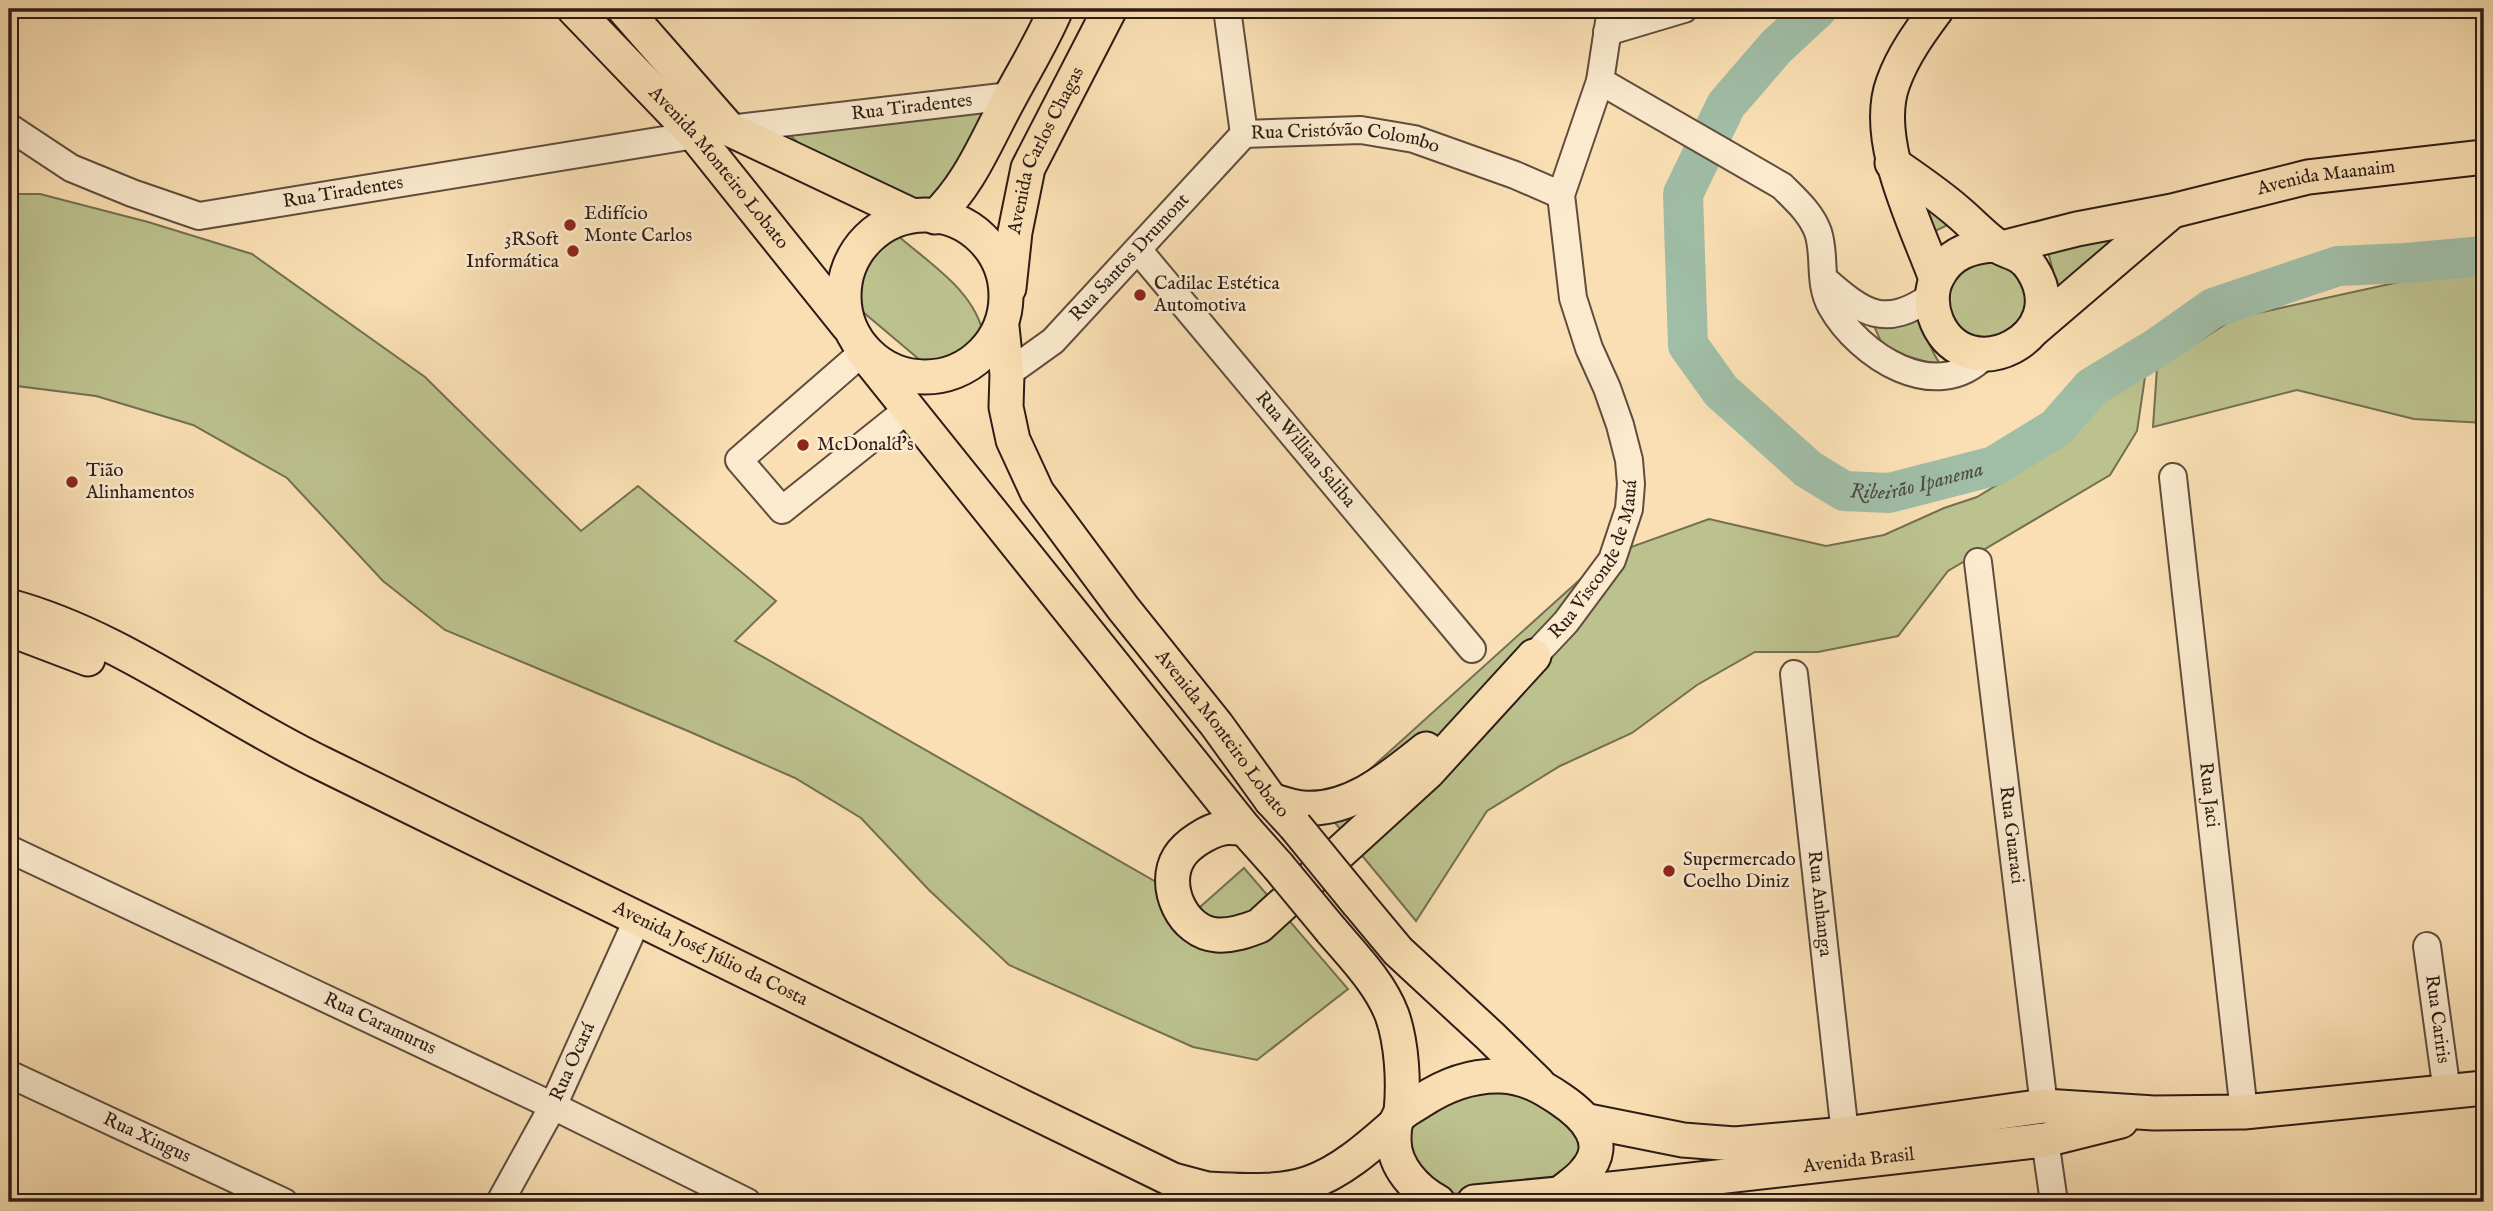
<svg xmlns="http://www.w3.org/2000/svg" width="2493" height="1211" viewBox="0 0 2493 1211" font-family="'IM FELL English',serif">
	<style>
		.green { fill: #bcc28e; stroke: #746f52; stroke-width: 2 }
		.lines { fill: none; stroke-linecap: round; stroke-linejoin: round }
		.river { stroke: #a0bda6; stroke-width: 40 }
		.minor-casing { stroke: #604d3d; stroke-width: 30 }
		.major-casing { stroke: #2d1c16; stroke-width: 37 }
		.minor { stroke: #fbeace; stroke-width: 26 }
		.major { stroke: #f9dfb3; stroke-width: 33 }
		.major-bridge-casing { stroke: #2d1c16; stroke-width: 37; stroke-linecap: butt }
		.major-bridge { stroke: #f9dfb3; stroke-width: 33 }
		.poi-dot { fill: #8f2418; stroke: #fbeace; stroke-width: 2.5 }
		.labels { text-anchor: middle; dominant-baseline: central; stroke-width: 5; stroke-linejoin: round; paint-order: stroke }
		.street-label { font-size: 19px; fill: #2d1c16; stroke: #fbeace }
		.poi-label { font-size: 19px; fill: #2d1c16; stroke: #fbeace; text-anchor: start }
		.water-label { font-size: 21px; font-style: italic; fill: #504c41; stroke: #fbeace }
	</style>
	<rect width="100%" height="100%" fill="#f9dfb3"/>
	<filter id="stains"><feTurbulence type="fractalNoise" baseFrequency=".00286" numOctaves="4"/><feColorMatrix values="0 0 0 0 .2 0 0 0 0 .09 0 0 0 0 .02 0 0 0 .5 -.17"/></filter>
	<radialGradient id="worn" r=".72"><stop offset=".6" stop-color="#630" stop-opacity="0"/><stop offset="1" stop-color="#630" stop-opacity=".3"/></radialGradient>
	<g class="green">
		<path d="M982,112L977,143L929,204L919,207L813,156L784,130Z"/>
		<path d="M1911,180L1960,219L1937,230L1929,237Z"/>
		<path d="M9,194H40L148,222L252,254L425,377L581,531L638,486L776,601L735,641L1200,907L1244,868L1348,989L1257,1060L1193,1047L1009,965L929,890L861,818L795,778L688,731L445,630L383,581L287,478L193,425L96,396L9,385Z"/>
		<path d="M2135,231L2048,296L2053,271L2047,248Z"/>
		<path d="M897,235C930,264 977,292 984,338C962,363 960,363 927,366L850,301C853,271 864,259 883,237Z"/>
		<path d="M2005,256L2036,304L1997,346L1954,331L1944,288L1961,263Z"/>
		<path d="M2484,274V423L2414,419L2297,390L2153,427L2157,368L2235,318L2431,275Z"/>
		<path d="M1925,313C1924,336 1929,346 1941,366L1906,356L1882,344L1874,326Z"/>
		<path d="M2145,377L2137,431L2110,475L1948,571L1898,636L1818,652H1755L1697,685L1632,733L1560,766L1487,811L1416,921L1322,807L1327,808L1606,556L1709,519L1826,546L1884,535L1944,508L1977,497L2044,456L2118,380Z"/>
		<path d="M1505,1092L1540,1096L1578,1130L1584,1146L1560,1182L1488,1192L1447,1194C1424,1177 1411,1160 1409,1131L1437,1105L1463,1095Z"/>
	</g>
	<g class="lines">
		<path class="river" id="s1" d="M1817,9L1776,47L1726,105L1683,194L1688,345L1721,391L1808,469L1844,491L1889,493L1994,466L2056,428L2092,387L2158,347L2213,308L2338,266L2406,263L2484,256"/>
		<g class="minor-casing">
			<g id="minor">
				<path d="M1227,9L1244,134"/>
				<path d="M1607,32L1684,9"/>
				<path d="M1600,81L1782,186C1796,200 1811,213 1818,232C1826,256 1818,283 1831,306C1859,356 1936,406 1985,355"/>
				<path id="s2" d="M9,127L71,168L132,193L199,216L695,135"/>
				<path id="s3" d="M729,129L1010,96"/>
				<path id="s4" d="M1244,134L1361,130L1414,139L1515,175L1561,195"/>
				<path id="s5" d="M1139,251L1472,649"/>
				<path d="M1824,279C1864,314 1884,329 1932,296"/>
				<path d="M863,352L739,460L782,510L907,410"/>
				<path id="s6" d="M1007,374L1053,341L1244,134"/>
				<path id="s7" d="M2173,477L2244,1112"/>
				<path id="s8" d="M1978,562L2044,1106"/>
				<path id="s9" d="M1534,656L1566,622L1612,560L1629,509L1631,484L1629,460L1620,425L1607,388L1589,348L1573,298L1561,195L1600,81L1611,9"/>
				<path id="s10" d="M1794,674L1845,1134"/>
				<path id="s11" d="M9,849L553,1106L747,1202"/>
				<path id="s12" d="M2427,946L2447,1092"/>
				<path id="s13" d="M9,1074L284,1202"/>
				<path d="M2045,1140L2054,1202"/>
				<path id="s14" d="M500,1202L553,1106L638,918"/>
			</g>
		</g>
		<g class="major-casing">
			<g id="major">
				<path id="s15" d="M574,9L695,135L848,326"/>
				<path d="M624,9L729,129L911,215"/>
				<path d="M1892,163C1914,178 1936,193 1957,211C1969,221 1980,233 1993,243C2006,254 2020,250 2032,269C2076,337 1967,391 1937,322C1931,308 1930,290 1938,276C1950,253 1971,246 1996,245"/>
				<circle cx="925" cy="296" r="81"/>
				<path d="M935,217C970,184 986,141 1009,99C1025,69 1043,40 1056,9"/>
				<path id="s16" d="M2002,248L2077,229L2172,211L2308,177L2484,157"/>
				<path d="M1936,279C1916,224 1872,140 1893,83C1903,55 1920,32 1937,9"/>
				<path id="s17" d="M1009,288L1015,232L1028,168L1110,9"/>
				<path id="s18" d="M1002,327L1007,374L1006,407L1013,440L1037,492L1123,608L1216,724L1271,800L1295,826"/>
				<path d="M2032,331L2171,212"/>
				<path d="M863,352L1245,829L1278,866"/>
				<path id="s19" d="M9,606C123,637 217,713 323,764C606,902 889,1043 1173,1180L1203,1188L1231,1202"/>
				<path d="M9,629L88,659"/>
				<path d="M1271,800C1281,803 1292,807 1302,808C1350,812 1391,777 1426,749"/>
				<path d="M1245,829C1238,828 1230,827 1223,828C1208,831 1187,844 1179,857C1161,886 1183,933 1217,935C1232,936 1246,931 1259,926L1428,772L1534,656"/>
				<path d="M1358,903L1398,951L1490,1036L1538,1083"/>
				<path d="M1331,930C1353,956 1380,983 1392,1015C1402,1043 1404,1083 1401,1112"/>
				<path d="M1588,1121L1683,1140L1735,1144L1845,1134L2044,1106L2154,1113L2244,1112L2484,1088"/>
				<path d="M1206,1189C1239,1190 1277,1194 1309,1183C1341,1172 1369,1147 1394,1125"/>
				<path d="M1438,1202C1416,1190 1394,1167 1394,1140C1394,1113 1401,1114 1421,1101C1445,1085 1473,1075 1501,1076C1524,1077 1541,1086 1560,1099C1584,1115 1612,1142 1585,1172C1579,1180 1569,1186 1561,1193"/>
				<path id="s20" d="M1474,1202L1620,1188L2045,1140L2121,1121"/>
			</g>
		</g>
		<use href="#minor" class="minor"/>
		<use href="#major" class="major"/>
		<g class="major-bridge-casing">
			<g id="major-bridge">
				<path d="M1295,826L1358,903"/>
				<path d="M1278,866L1331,930"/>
			</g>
		</g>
		<use href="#major-bridge" class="major-bridge"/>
	</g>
	<g class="poi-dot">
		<circle cx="570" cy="225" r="7"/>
		<circle cx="573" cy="251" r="7"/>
		<circle cx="1140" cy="295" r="7"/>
		<circle cx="803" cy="445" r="7"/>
		<circle cx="72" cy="482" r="7"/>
		<circle cx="1669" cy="871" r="7"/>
	</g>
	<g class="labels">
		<g class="street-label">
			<text stroke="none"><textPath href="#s3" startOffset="184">Rua Tiradentes</textPath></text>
			<text stroke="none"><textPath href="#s4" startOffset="102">Rua Cristóvão Colombo</textPath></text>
			<text stroke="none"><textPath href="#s17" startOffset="144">Avenida Carlos Chagas</textPath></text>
			<text stroke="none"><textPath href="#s15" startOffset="215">Avenida Monteiro Lobato</textPath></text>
			<text stroke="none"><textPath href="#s16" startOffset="332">Avenida Maanaim</textPath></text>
			<text stroke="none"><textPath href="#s2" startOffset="357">Rua Tiradentes</textPath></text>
			<text stroke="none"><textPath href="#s6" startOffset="170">Rua Santos Drumont</textPath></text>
			<text stroke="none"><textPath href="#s5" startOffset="259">Rua Willian Saliba</textPath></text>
			<text stroke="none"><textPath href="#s9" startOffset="117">Rua Visconde de Mauá</textPath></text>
			<text stroke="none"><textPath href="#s18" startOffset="476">Avenida Monteiro Lobato</textPath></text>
			<text stroke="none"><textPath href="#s7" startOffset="320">Rua Jaci</textPath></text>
			<text stroke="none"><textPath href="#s8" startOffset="275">Rua Guaraci</textPath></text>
			<text stroke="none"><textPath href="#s10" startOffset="231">Rua Anhanga</textPath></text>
			<text stroke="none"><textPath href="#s19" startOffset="784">Avenida José Júlio da Costa</textPath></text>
			<text stroke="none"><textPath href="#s12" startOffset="74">Rua Cariris</textPath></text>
			<text stroke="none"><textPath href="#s11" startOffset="410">Rua Caramurus</textPath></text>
			<text stroke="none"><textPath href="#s14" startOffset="158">Rua Ocará</textPath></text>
			<text stroke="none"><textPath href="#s13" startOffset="152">Rua Xingus</textPath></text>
			<text stroke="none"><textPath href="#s20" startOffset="387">Avenida Brasil</textPath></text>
		</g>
		<g class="poi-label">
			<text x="584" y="214">Edifício<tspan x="584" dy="22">Monte Carlos</tspan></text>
			<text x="559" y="240" text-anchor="end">3RSoft<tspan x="559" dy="22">Informática</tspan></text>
			<text x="1154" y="284">Cadilac Estética<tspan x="1154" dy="22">Automotiva</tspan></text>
			<text x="817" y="445">McDonald's</text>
			<text x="86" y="471">Tião<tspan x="86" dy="22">Alinhamentos</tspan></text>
			<text x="1683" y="860">Supermercado<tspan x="1683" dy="22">Coelho Diniz</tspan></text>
		</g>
		<g class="water-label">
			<text stroke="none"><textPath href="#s1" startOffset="672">Ribeirão Ipanema</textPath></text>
		</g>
	</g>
	<rect width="2493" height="1211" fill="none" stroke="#f9dfb3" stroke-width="35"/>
	<rect x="10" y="10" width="2472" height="1190" fill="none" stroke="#2d1c16" stroke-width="3.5"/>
	<rect x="18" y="18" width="2458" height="1176" fill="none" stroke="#2d1c16" stroke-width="2"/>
	<rect width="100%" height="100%" filter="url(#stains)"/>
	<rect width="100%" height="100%" fill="url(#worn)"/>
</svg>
